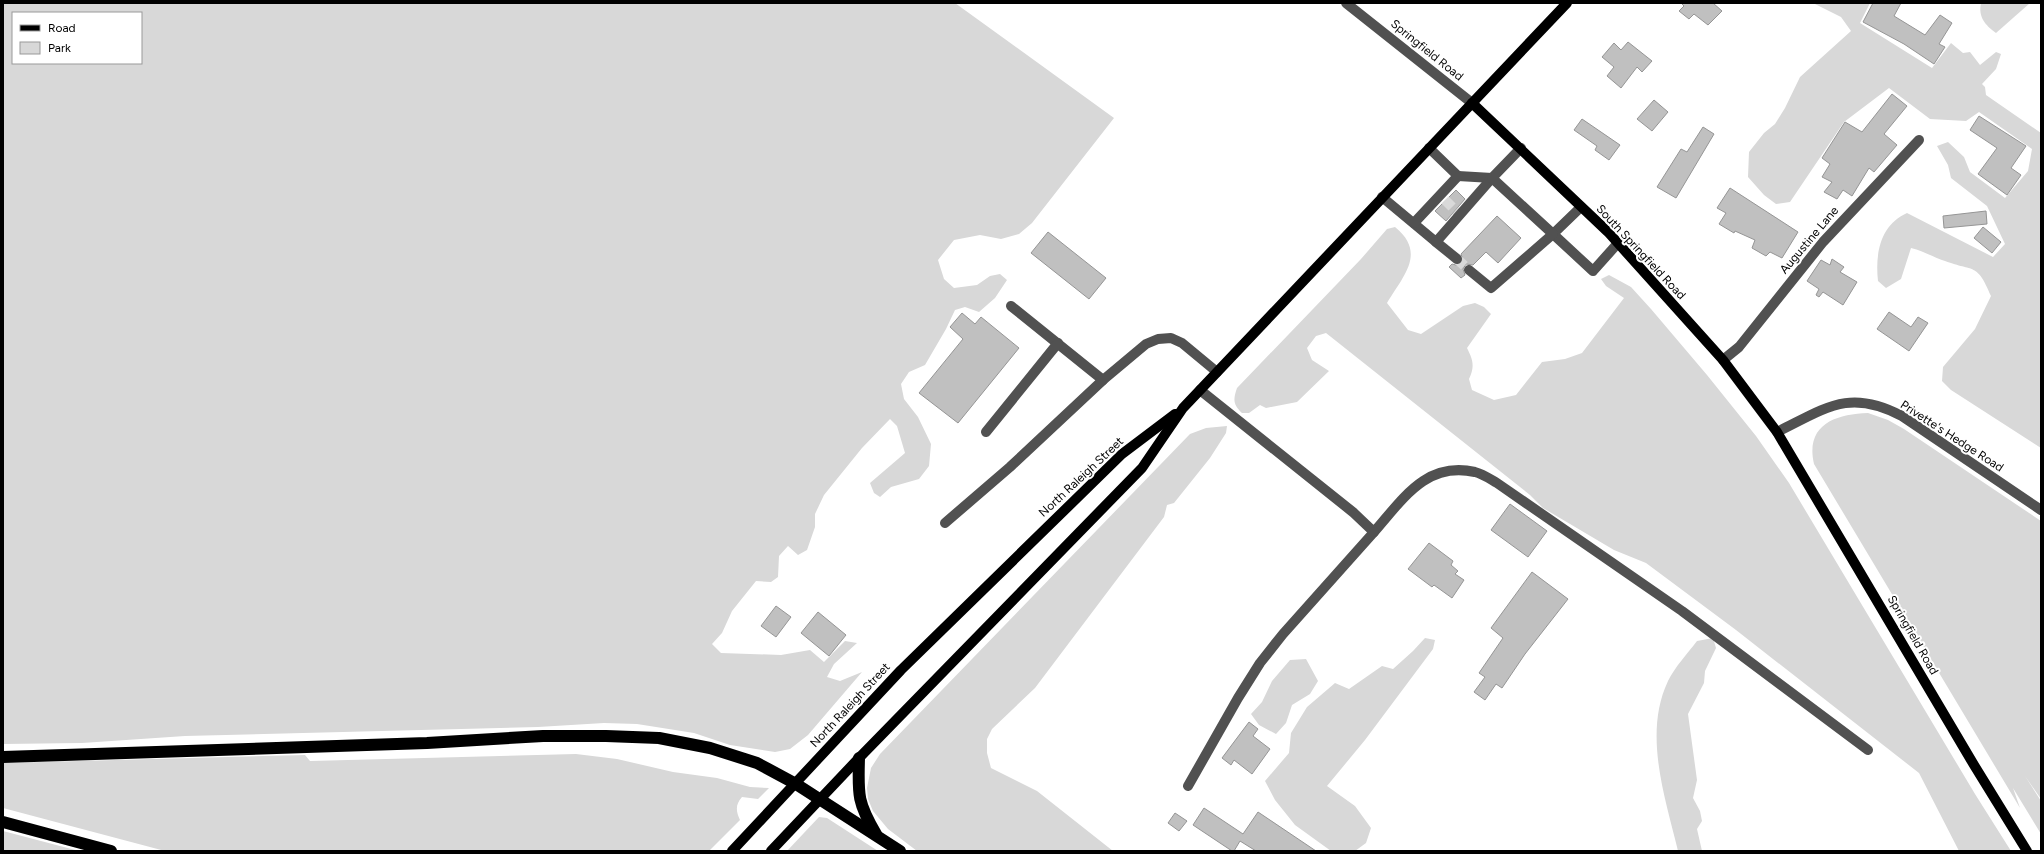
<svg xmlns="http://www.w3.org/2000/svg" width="2044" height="854" viewBox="0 0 2044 854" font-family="Figtree,sans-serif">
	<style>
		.green { fill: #d8d8d8; fill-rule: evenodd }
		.building { fill: #c0c0c0; stroke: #959595 }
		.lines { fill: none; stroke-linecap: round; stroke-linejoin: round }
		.minor-tunnel { stroke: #d9d9d9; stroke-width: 10; stroke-dasharray: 10 5; stroke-linecap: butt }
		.minor { stroke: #515151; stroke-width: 10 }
		.major { stroke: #000; stroke-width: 10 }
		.highway { stroke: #000; stroke-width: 12 }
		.labels { text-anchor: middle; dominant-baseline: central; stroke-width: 4; stroke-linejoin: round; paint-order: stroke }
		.street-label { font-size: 12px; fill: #000; stroke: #fff }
	</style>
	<rect width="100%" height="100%" fill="#fff"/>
	<g class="green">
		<path d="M3,3H955L1114,118L1032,223L1019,234L1001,239L980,235L954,240L938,260L944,279L954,288L977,285L990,276L1000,274L1007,280L995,298L979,312L965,307L955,310L946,329L925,365L909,372L901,384L904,399L918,417L931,444L929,466L919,479L891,487L880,497L874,493L870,483L905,453L897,426L890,419L862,448L824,495L815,514V527L807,550L798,555L788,546L779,556L778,577L771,582L756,581L732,611L722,633L712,644L721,653L781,655L810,650L824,662L845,641L857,643L834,664L827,677L840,681L862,672L808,735L790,749L775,752L730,745L694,733L637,724L604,723L538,727L185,736L82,743L3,744ZM13,13H141V63H13Z"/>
		<path d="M1813,3H1870L1860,23L1932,68L1951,43L1963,53L1970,52L1980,65L1996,52L2001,54L1996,69L1982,84L1985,87L1986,95L2041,133V448L1951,390L1942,381L1943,367L1975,329L1991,296C1977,262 1974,272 1945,261C1933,257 1923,251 1911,248L1901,279L1886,288L1878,281C1875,254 1880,225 1907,213L1993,257L2005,244L1987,206L1951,178L1948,165L1937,146L1948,142L1964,157L1970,172L2005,198L2028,171L2032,149L1979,112L1966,121L1930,119L1889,88L1844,122L1790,202L1776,204L1764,195L1748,177L1749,152L1764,133L1775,124L1785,108L1800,77L1851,31L1841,17Z"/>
		<path d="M1981,3H2030L1996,33C1985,25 1978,17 1981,3Z"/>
		<path d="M1395,227C1427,253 1403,276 1387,303L1408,330L1421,334L1463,306L1475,303L1484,307L1491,314L1467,348C1473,360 1475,366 1469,379L1472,390L1494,400L1516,395L1542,362L1565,359L1582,353L1624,298L1606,286L1601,279L1609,275L1631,287L1651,309L1707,375L1756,436L1789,483L1975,794L2011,851H1959L1919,773L1736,630L1646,563L1614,550L1543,508L1530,495L1326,333L1316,336L1307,348L1312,360L1329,371L1297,402L1266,408L1260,405L1249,413H1242C1233,404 1233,400 1237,388L1361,259L1387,229Z"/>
		<path d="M1868,413L1888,420L1904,429L2041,521V799L2025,776L2041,801V834L2013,788L2020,808L1814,464C1805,425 1835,414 1868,413Z"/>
		<path d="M1227,426L1226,433L1210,458L1174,503L1167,505L1164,517L1035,688L992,729L987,739V753L991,768L1037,791L1113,851H917L888,829L873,811L868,799L867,788L871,768L880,754L1190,434L1206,428Z"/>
		<path d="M1425,638L1435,640L1433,649L1365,740L1327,786L1355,806L1371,828L1366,843L1355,851H1331L1295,825L1275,800L1265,781L1289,753L1291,733L1307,707L1335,683L1349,689L1382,666L1393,669L1413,651Z"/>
		<path d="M1713,638L1716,648L1705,671L1704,683L1688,714L1697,780L1693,798L1700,811L1702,821L1697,829L1702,851H1678C1665,797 1643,734 1668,681C1675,667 1687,654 1697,641Z"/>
		<path d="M1306,659L1318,681L1310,694L1292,705L1286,723L1276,734L1259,725L1251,714L1262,702L1272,681L1290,660Z"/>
		<path d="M576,754L617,759L673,772L717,778L750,787L769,788L758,799L742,797C735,805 736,811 740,820L709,851H165L3,808V763L305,755L310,761Z"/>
		<path d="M819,817L827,818L878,851H787Z"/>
		<path d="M3,831L79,851H80H3Z"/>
	</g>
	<g class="building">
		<path d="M1681,3H1713L1722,11L1708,25L1694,14L1689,19L1679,11L1684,6Z"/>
		<path d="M1873,3H1901L1894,16L1925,35L1940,15L1952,23L1939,44L1945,47L1934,64L1904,44L1863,22Z"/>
		<path d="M1628,42L1652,61L1642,72L1637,67L1621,88L1607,76L1614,67L1602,57L1614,43L1621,50Z"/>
		<path d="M1892,94L1907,106L1884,134L1897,145L1874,172L1869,168L1852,196L1843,190L1837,199L1824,192L1832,182L1822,177L1830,164L1822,158L1845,122L1862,132Z"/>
		<path d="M1654,100L1668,112L1652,131L1637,119Z"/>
		<path d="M1979,116L2026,146L2011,168L2021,175L2007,195L1978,174L1997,148L1970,130Z"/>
		<path d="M1582,119L1620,145L1609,160L1595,150L1597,146L1574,130Z"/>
		<path d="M1703,127L1714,134L1676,198L1657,187L1681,149L1687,152Z"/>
		<path d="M1730,188L1798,232L1782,258L1770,252L1766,256L1752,248L1755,240L1735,231L1734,233L1719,224L1726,213L1717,208Z"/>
		<path d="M1456,190L1465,199L1446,221L1435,211Z"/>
		<path d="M1986,211L1987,224L1944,228L1943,216Z"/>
		<path d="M1497,216L1521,238L1498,263L1486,252L1473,265L1466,264L1463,269L1465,275L1461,278L1449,267L1452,264L1456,265L1462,263L1463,260L1461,254Z"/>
		<path d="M1983,227L2001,242L1992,253L1974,238Z"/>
		<path d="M1048,232L1106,278L1089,299L1031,253Z"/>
		<path d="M1832,259L1844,267L1840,272L1857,282L1843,305L1823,292L1819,297L1816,295L1819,289L1807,281L1821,260L1830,265Z"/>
		<path d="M1889,312L1911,327L1918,317L1928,323L1909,351L1877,329Z"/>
		<path d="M962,313L975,324L981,317L1019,348L958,423L919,393L963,339L950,327Z"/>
		<path d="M1510,504L1547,531L1528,557L1491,530Z"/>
		<path d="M1429,543L1453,561L1451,565L1458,571L1455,574L1464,580L1452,598L1434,585L1432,587L1408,569Z"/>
		<path d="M1532,572L1568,599L1525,654L1502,688L1496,684L1485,700L1474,692L1485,677L1479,673L1503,638L1491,628Z"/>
		<path d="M776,606L791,617L776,637L761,626Z"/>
		<path d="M818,612L846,635L829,656L801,633Z"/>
		<path d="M1249,722L1258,729L1253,736L1270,749L1252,774L1234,760L1231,765L1222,758Z"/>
		<path d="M1204,808L1243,834L1258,812L1316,851H1256L1240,841L1234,851H1232L1193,825Z"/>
		<path d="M1175,813L1187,821L1179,831L1168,823Z"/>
	</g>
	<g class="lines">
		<g class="minor-tunnel">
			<path d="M1445,200L1457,212"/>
			<path d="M1457,259L1469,270"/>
		</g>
		<g class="minor">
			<path d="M1346,3L1472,103"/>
			<path d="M1458,176L1492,178"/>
			<path d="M1382,197L1436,242L1492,178"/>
			<path d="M1581,207L1553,234L1593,271L1618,243"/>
			<path d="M1414,223L1458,176L1429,148"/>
			<path d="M1436,242L1457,259"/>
			<path d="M1469,270L1491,288L1553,234L1492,178L1521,148"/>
			<path d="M1011,306L1103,380"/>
			<path d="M1723,360L1739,347L1823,242L1919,140"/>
			<path d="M1200,390L1354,513L1374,532C1403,499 1426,461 1475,472C1483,474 1490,479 1497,483L1682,611L1868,750"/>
			<path d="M986,432L1058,343"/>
			<path d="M1777,432C1826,408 1849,388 1902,416L2041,510"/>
			<path d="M945,523L1010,467L1103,380L1146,344L1158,339L1171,338L1182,343L1217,372"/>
			<path d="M1188,786L1238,698L1260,663L1283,634L1374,532"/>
		</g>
		<g class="major">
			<path d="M1472,103L1608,232L1723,360L1777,432L1974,765L2027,851"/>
			<path d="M732,851L901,670L1122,454L1175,414"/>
			<path d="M771,851L859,758L1142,468L1183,408L1567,3"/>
		</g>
		<g class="highway">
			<path d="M3,757L427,743L543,736H606L659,738L710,748L757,763L796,784L900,851"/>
			<path d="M859,758C858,794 857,802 876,834"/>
			<path d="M3,822L111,851"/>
		</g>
	</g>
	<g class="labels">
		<g class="street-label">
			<text transform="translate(1427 50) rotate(39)">Springfield Road</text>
			<text transform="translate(1809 240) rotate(-50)">Augustine Lane</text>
			<text transform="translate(1641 252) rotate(47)">South Springfield Road</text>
			<text transform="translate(1952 436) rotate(33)">Privette's Hedge Road</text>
			<text transform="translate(1081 477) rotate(-43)">North Raleigh Street</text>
			<text transform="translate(1913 635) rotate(60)">Springfield Road</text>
			<text transform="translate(850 705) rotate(-47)">North Raleigh Street</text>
		</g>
	</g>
	<rect width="2044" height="854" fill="none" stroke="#000000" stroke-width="8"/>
	<rect x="12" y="12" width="130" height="52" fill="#ffffff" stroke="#999999"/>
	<rect x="20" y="25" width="20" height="6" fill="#000000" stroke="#999999"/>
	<text x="48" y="32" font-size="12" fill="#000000">Road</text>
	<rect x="20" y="42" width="20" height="12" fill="#d8d8d8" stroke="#999999"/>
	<text x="48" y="52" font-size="12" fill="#000000">Park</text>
</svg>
